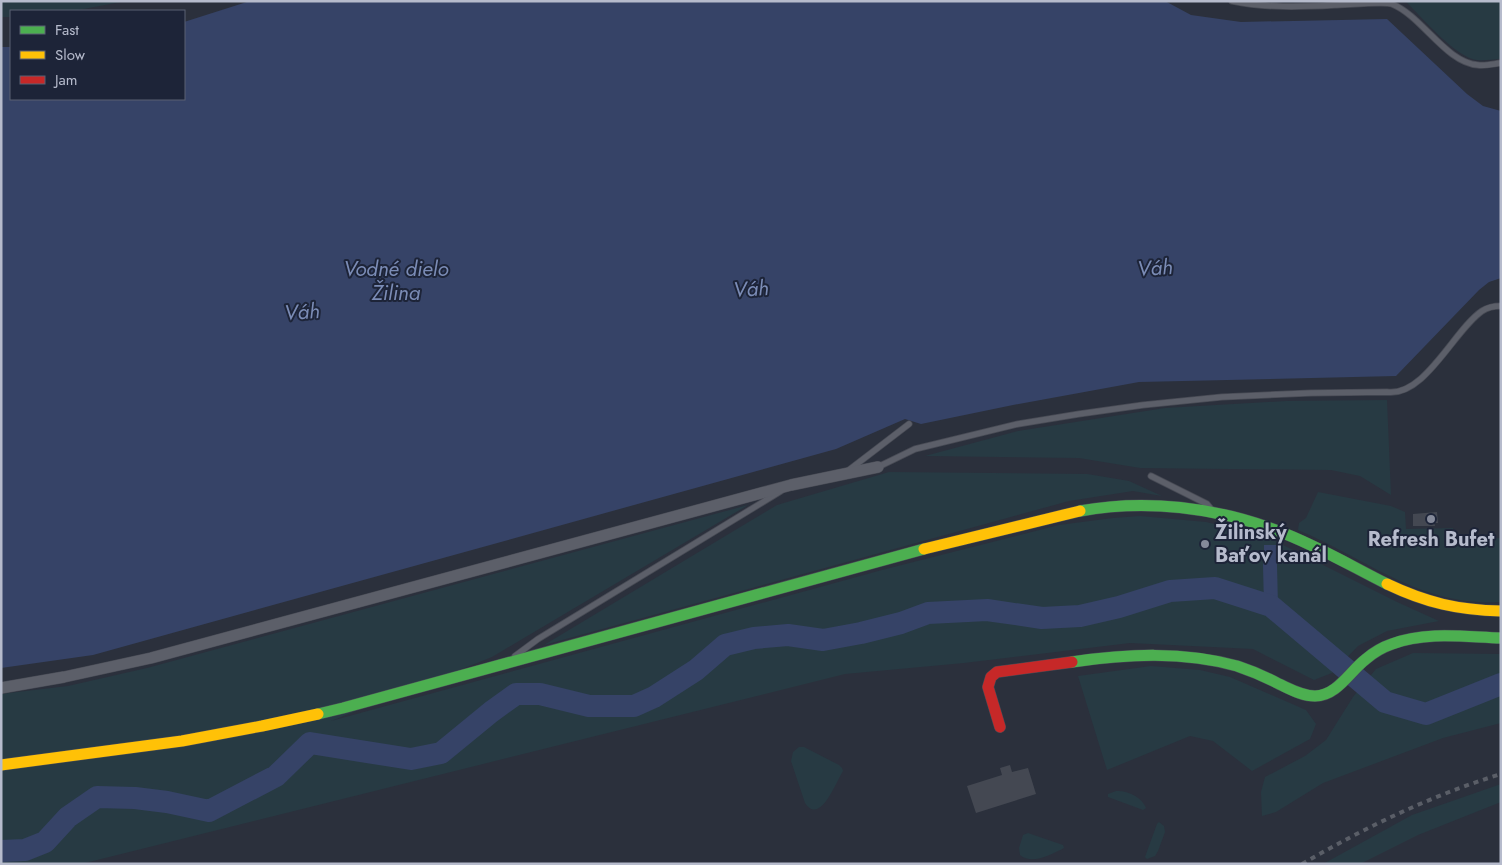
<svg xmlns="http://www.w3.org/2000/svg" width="1502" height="865" viewBox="0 0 1502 865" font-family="Jost,sans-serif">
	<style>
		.green { fill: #273a43 }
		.water { fill: #364367 }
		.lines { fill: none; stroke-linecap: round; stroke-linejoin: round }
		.canal { stroke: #364367; stroke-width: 14 }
		.river { stroke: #364367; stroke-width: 22 }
		.building { fill: #444852 }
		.lane-casing { stroke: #484b55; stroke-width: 7 }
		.street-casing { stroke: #484b55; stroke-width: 12 }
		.fast-casing { stroke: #484b55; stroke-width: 12 }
		.slow-casing { stroke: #484b55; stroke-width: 12 }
		.jam-casing { stroke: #484b55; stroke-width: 12 }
		.lane { stroke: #5c5f69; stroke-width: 5.5 }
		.street { stroke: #5c5f69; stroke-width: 11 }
		.fast { stroke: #4caf50; stroke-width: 11 }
		.slow { stroke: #ffc107; stroke-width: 11 }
		.jam { stroke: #c62828; stroke-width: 11 }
		.rail { stroke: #5a5e67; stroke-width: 4; stroke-dasharray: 5 5; stroke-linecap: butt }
		.poi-dot { fill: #858a9a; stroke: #1d2438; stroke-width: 2 }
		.labels { text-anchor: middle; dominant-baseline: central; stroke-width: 4; stroke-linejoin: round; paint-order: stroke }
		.poi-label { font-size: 20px; font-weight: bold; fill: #b6bbcc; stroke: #1d2438; text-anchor: start }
		.water-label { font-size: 21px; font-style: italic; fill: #7b8cb6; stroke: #1d2438 }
	</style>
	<rect width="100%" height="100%" fill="#2b303c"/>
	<g class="green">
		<path d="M1,1H126L73,11H11V17H1Z"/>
		<path d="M1405,1H1501V59C1493,59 1485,61 1477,60C1456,58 1421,16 1405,1Z"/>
		<path d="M1387,400L1391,495L1360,476L1331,470L1140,468L1079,458L925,456L1018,431L1165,408L1286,401Z"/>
		<path d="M889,472L1087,474L1129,481L1162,496L1133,491L1069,501L544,645L777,505Z"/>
		<path d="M1318,492L1391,506L1405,512L1406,529L1453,528L1454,540L1501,538V602C1420,607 1368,559 1298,530L1299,523L1306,518Z"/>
		<path d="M748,505L492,657L331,721L882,570L1059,525L1113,518L1140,516L1206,522L1265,536L1395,601L1439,621L1387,631L1358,646L1332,673L1314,680L1253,649L1130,643L964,663L845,674L81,864H1V694L68,686L147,668Z"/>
		<path d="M1413,653L1501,654V723L1443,738L1323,783L1276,812L1262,816L1261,792L1265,777L1305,756L1326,740L1353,697L1376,669Z"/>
		<path d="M1151,666L1200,670L1230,677L1306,710L1316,724L1310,739L1252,771L1213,741L1190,736L1107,770L1078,676Z"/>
		<path d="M799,747H804L839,765L842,768L843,771C836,782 820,826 805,803L791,761L793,752Z"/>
		<path d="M1501,784V802L1418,835L1360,864H1323L1412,815Z"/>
		<path d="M1116,791C1127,790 1142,797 1146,808L1143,810L1108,797V794Z"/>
		<path d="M1159,822L1164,826L1165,832L1158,851L1155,856L1147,859L1145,857L1157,824Z"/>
		<path d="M1028,833L1063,845L1064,848C1050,855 1032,865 1020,855L1019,848L1023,835Z"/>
	</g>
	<g class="water">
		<path d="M250,1H1165L1191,15L1241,22L1387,19L1467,94L1483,106L1501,111V278L1489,282L1479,290L1396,376L1139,382L1013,405L921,424L905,419L836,449L93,655L1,668V47H11V99H184V22Z"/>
		<path d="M1264,545H1276L1277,565H1264Z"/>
	</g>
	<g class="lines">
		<path class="canal" d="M1270,565L1271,606"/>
		<path class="river" d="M1,851L25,850L45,842L68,817L97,797L135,798L167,802L209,811L276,776L310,743L411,759L441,753L491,712L516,694H540L589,706H634L654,697L696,670L725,645L754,638L788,635L823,640L861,633L901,623L928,613L987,610L1042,618L1080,616L1119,607L1170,591L1215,588L1271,606L1385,702L1426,714L1501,684"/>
	</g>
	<g class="building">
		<path d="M1437,512L1438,523H1434L1435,526H1413V514Z"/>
		<path d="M1010,765L1012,772L1028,768L1036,794L976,813L967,786L1002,775L1000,768Z"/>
	</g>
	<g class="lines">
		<g class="lane-casing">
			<g id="lane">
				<path d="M1232,1C1266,8 1300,7 1335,5C1345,5 1385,1 1392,4C1422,16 1446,63 1478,65C1485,66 1493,64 1501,63"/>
				<path d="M878,467L915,449L1018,424L1079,414L1143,405L1222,397L1311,393L1387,392C1425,397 1454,330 1482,311C1488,307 1494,306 1501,306"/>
				<path d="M849,470L909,424"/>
				<path d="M1151,476L1207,504L1211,509"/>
				<path d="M515,656L538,639L781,491"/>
			</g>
		</g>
		<g class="street-casing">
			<path id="street" d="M1,688L64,677L151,658L791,485L878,467"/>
		</g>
		<g class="fast-casing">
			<g id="fast">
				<path d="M1080,511C1145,499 1216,507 1278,531C1316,545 1351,566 1387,584"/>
				<path d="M1072,662C1127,654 1183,651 1237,666C1252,671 1266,677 1279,684C1290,689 1302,696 1315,696C1337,696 1350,671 1366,659C1373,653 1383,647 1392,644C1426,631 1466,637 1501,638"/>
				<path d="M318,714L343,708L924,549"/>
			</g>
		</g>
		<g class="slow-casing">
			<g id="slow">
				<path d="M924,549L1080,511"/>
				<path d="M1387,584C1427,603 1458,610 1501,611"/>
				<path d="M1,765L182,741L262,726L318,714"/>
			</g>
		</g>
		<g class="jam-casing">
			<path id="jam" d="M1000,727L988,687L991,677L997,672L1072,662"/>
		</g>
		<use href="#lane" class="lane"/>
		<use href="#street" class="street"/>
		<use href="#fast" class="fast"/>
		<use href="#slow" class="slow"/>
		<use href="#jam" class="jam"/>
		<path class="rail" d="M1302,864C1366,827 1430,796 1501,774"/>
	</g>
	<g class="poi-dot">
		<circle cx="1431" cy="519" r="5"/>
		<circle cx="1205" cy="544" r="5"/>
	</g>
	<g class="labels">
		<g class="poi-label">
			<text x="1215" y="532">Žilinský<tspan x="1215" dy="23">Baťov kanál</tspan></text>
			<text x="1431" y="539" text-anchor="middle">Refresh Bufet</text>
		</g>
		<g class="water-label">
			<text transform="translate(1155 268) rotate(-3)">Váh</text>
			<text x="396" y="269">Vodné dielo<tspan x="396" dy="24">Žilina</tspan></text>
			<text transform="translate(751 289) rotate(-3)">Váh</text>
			<text transform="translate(302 312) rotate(-3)">Váh</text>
		</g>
	</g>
	<rect width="1502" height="865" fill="none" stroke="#b6bbcc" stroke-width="5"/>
	<rect x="10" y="10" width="175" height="90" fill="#1d2438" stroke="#5a6073"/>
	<rect x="20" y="26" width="25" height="8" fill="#4caf50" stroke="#5a6073"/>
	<text x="55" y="35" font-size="15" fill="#b6bbcc">Fast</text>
	<rect x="20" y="51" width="25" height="8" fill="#ffc107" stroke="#5a6073"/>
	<text x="55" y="60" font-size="15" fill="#b6bbcc">Slow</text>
	<rect x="20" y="76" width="25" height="8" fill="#c62828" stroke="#5a6073"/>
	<text x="55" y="85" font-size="15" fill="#b6bbcc">Jam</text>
</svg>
